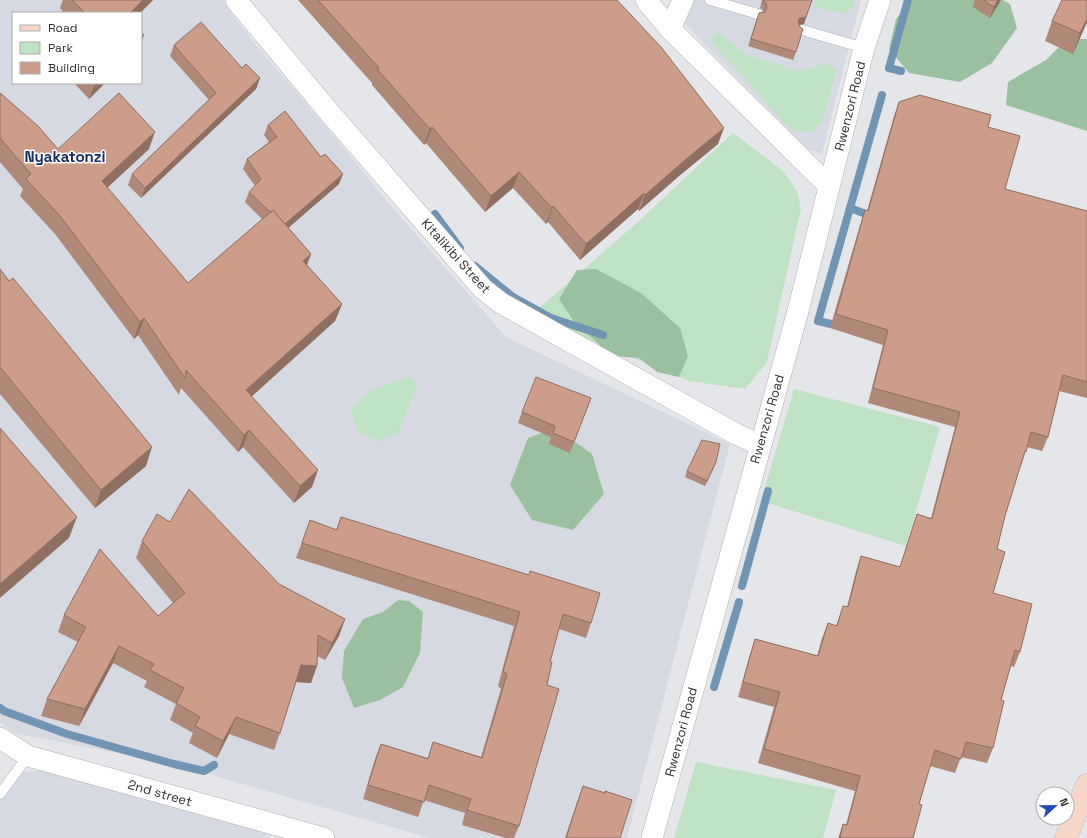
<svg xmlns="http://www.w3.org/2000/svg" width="1087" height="838" viewBox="0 0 1087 838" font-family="'Space Grotesk',sans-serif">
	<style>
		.built { fill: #d6d9e1; fill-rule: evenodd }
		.green { fill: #bee2c3 }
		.forest { fill: #9ac09f }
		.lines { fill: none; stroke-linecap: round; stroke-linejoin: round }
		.stream { stroke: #7094b3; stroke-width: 8 }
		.service-casing { stroke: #afb0b2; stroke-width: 11 }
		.minor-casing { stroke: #afb0b2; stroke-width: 22 }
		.primary-casing { stroke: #c1c1c2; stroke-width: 23 }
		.service { stroke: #fff; stroke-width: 10 }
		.minor { stroke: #fff; stroke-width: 21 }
		.primary { stroke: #f7d6c7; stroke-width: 22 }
		.wall { fill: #af8877 }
		.shaded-wall { fill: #8f6f61 }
		.building { fill: #cc9e8a; stroke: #8f6f61 }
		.labels { text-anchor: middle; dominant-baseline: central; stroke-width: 3; stroke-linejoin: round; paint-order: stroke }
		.street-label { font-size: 13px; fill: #313132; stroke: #fff }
		.quarter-label { font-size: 15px; font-weight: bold; fill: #192d63; stroke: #fff }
	</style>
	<rect width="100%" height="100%" fill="#e5e6e9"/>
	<g class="built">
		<path d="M0,0H222L255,44L334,136L386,200L506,337L730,444L627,838H429L174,764L14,733L0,722ZM13,13H141V83H13ZM298,278L179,394L182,377Z"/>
		<path d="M691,0H861L822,154L807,149L685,24Z"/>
		<path d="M45,769L268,827L265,838H0V797L23,773Z"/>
	</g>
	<g class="green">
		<path d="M817,0H855L854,6L846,14L814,7Z"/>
		<path d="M718,31L737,48L746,54L798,71L817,67L821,62L837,68L822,122L811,132H798L786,125L710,40Z"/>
		<path d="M733,133L783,171L797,191L801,209L767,362L745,389L689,381L583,337L537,310L639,221Z"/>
		<path d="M409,376L417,385L398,433L377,441L359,432L350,410L370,391Z"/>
		<path d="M794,389L940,427L906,546L761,501Z"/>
		<path d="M696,762L836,790L823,838H674Z"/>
	</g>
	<g class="forest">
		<path d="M912,0H1003L1010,4L1017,28L992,63L960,82L909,73L889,49L896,19Z"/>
		<path d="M1067,39H1087V131L1006,105L1008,82L1046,60Z"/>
		<path d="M596,269L641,293L680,328L688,356L679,377L657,372L639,358L611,356L573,320L559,299L577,270Z"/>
		<path d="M556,428L592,454L604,494L573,530L532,520L510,485L528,438Z"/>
		<path d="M398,600L409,601L423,612L420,653L403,687L380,700L354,708L342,678L344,651L363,619L383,612Z"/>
	</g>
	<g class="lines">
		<g class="stream">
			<path d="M901,71L889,68L908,0"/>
			<path d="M850,208L866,214"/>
			<path d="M435,214L460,248"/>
			<path d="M475,266L513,297L551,318L603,335"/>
			<path d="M831,324L818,321L882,95"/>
			<path d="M742,586L768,491"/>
			<path d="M714,687L739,602"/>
			<path d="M0,708L4,711L67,734L174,764L204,771L214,765"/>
		</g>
		<g class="service-casing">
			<g id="service">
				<path d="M710,0L758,14"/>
				<path d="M802,30L864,48"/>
				<path d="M0,794L28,756"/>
			</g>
		</g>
		<g class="minor-casing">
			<g id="minor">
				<path d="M236,0L329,112L483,289L501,303L736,434L760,445"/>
				<path d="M646,0L670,29L829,186"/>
				<path d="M670,29L683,0"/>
				<path d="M0,738L28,756L324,838"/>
				<path d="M652,838L798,311L864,48L880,0"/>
			</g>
		</g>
		<g class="primary-casing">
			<path id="primary" d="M1066,838L1087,785"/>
		</g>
		<use href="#service" class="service"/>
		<use href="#minor" class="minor"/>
		<use href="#primary" class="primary"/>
	</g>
	<g class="wall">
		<path d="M63,0H153L140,13H64L60,8Z"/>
		<path d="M298,0H617L718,144L679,176L639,211L638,209L580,260L548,222L546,224L513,188L485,212L426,143L424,145L372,85V83Z"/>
		<path d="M762,0H812L804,24L799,25L796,52L793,60L748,46L759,13L763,12V10L760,8Z"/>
		<path d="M975,0H1001L990,18L973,7Z"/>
		<path d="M1087,0V22L1073,54L1045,41L1052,21Z"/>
		<path d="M174,45L242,68L260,78L256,89L141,198L128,185L132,174L209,100L170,56Z"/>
		<path d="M75,83H105L89,99L75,84Z"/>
		<path d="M0,93L58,149H149L107,188L188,283L262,219L245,202L249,192L255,186L243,169L247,159L269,142L264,135L268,125L339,184L288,228L311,254L307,265L342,304L335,321L251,397L312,487L294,503L243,447L238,452L181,388L179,395L138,335L134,339L55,234L20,196L23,189L0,162Z"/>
		<path d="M899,102L988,127L1005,189L1087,211V398L1059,391L1048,437L1042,451L1027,447L1021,466H1020L1005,516L997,549L993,593L1020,652L1014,667L1011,666L1001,700L993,748L987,763L961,757L955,773L930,766L919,804L913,838H838L843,824L846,825L855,791L758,763L774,707L738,697L750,654L755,639L817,656L822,638L828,623L836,626L843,606L847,607L856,571L861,556L900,567L917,514L931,518L955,427L868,403L883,345L830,328L860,225L865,210L867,211L894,116Z"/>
		<path d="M0,269L146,466L95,508L0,394Z"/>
		<path d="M591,398L570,453L549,444L551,437L518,423L522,412Z"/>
		<path d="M716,462L705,486L685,477L687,471Z"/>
		<path d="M341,517L591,623L586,638L559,629L550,662L547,685L519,826L514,838H506L462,825L465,813L424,800L418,817L363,799L375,759L381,744L428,758L433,742L481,757L501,689L498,686L514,626L296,558L310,520L336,530Z"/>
		<path d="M142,541L279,584L345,619L339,636L325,660L317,656L311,683L296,682L280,733L274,750L229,734L217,758L189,743L193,733L170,720L176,704L144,687L147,681L113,663L79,726L41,716L47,699L78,642L58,632L64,615L158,616L173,603L136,558Z"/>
		<path d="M583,786L620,838H565L577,802Z"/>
	</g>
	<g class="shaded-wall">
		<path d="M143,0H153L140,13H130Z"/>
		<path d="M998,0H1001L990,18L994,7Z"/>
		<path d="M806,17L804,24L798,25V21L800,18Z"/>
		<path d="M1087,19V22L1073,54L1080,33Z"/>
		<path d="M144,35L141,43V38Z"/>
		<path d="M260,78L256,89L141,198L145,188Z"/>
		<path d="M95,83H105L89,99L95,84Z"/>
		<path d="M432,127L426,143L424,145L430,129Z"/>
		<path d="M724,128L718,144L679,176L639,211L645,195L685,160Z"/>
		<path d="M155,132L149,149L96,198L102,181Z"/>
		<path d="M519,172L513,188L485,212L491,196Z"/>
		<path d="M343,174L339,184L279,236L283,225Z"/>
		<path d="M644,193L638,209L580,260L586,244Z"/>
		<path d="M553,206L548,222L546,224L552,208Z"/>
		<path d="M311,254L304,271L303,261Z"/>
		<path d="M342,304L335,321L240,407L246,390Z"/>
		<path d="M144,318L138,335L134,339L140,322Z"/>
		<path d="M249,430L243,447L238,452L244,435Z"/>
		<path d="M152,447L146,466L95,508L101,490Z"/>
		<path d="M716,462L714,467L705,486L707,481Z"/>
		<path d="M318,470L312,487L294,503L300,486Z"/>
		<path d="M77,517L69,538L0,598V584Z"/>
		<path d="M345,619L339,636L325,660L332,643Z"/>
		<path d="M119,646L113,663L79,726L85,709Z"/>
		<path d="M301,665L317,666L311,683L295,682Z"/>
		<path d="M236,717L229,734L217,758L223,741Z"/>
	</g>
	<g class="building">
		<path d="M72,0H143L130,13H85Z"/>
		<path d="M318,0H617L661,47L724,128L685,160L645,195L644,193L586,244L553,206L552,208L519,172L491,196L432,127L430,129L377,69L379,68Z"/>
		<path d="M763,0H812L806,17L800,18L798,21L800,27L803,29L796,52L751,39L759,13L765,12L767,8L766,3L763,1Z"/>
		<path d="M983,0H998L994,7Z"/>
		<path d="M1062,0H1087V19L1080,33L1052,21Z"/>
		<path d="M201,22L242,68L246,64L260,78L145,188L132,174L216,93L174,45Z"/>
		<path d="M141,32L144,35L141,38Z"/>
		<path d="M0,93L38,126L58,149L119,93L155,132L102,181L188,283L273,210L311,254L303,261L342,304L246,390L318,470L300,486L249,430L244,435L186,370L185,378L144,318L140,322L61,217L26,179L31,174L0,138Z"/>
		<path d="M920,95L991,115L988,127L1020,136L1005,189L1087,211V382L1063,375L1048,437L1031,432L1026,452L1025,451L1005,516L997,549L1005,552L993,593L1032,604L1020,652L1015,650L1001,700L1004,701L993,748L966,742L961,759L935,750L919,804L922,805L913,838H840L843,824L847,825L860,776L764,749L780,692L743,682L755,639L818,656L828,623L837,626L843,606L848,607L861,556L900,567L917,514L932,519L960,412L873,388L888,330L836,314L865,210L868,211L899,102Z"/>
		<path d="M285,111L321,157L325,154L343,174L285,224L273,210L270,212L249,192L261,179L247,159L277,137L268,125Z"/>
		<path d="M0,269L9,281L13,278L152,447L101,490L0,367Z"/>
		<path d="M536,377L591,398L574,442L553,433L555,426L522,412Z"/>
		<path d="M0,428L77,517L0,584Z"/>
		<path d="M702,440L720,444L716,462L707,481L687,471Z"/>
		<path d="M189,489L279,584L345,619L332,643L318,635L317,666L301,665L280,733L236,717L223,741L195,726L200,717L176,703L184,688L150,670L154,664L119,646L85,709L47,699L86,627L64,615L100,549L158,616L185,593L142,541L157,514L170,522Z"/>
		<path d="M341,517L529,575L530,571L600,593L591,623L563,614L550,662H552L547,685L559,689L519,826L467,810L471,799L429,785L424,802L368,785L381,744L428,759L433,742L482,758L507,674L503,671L520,612L302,543L310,520L337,530Z"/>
		<path d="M583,786L605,793V791L632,800L620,838H566Z"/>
	</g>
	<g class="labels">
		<g class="street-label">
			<text transform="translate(850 106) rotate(-76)">Rwenzori Road</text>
			<text transform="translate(456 256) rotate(48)">Kitalikibi Street</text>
			<text transform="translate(767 419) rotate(-74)">Rwenzori Road</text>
			<text transform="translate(681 732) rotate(-75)">Rwenzori Road</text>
			<text transform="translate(160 793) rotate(16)">2nd street</text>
		</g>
		<g class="quarter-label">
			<text x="65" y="156">Nyakatonzi</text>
		</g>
	</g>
	<rect x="12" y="12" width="130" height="72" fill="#ffffff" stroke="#adadad"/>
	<rect x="20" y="25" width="20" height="6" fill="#f7d6c7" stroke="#adadad"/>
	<text x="48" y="32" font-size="12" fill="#313132">Road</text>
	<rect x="20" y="42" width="20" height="12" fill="#bee2c3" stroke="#adadad"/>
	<text x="48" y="52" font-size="12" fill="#313132">Park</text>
	<rect x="20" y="62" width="20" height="12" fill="#cc9e8a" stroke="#adadad"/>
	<text x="48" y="72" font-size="12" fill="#313132">Building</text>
	<g transform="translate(1055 806) rotate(68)"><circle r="19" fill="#ffffff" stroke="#adadad"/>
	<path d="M0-3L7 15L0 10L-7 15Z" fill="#264ab9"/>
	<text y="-6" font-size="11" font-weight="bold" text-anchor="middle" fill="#313132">N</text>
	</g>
</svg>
